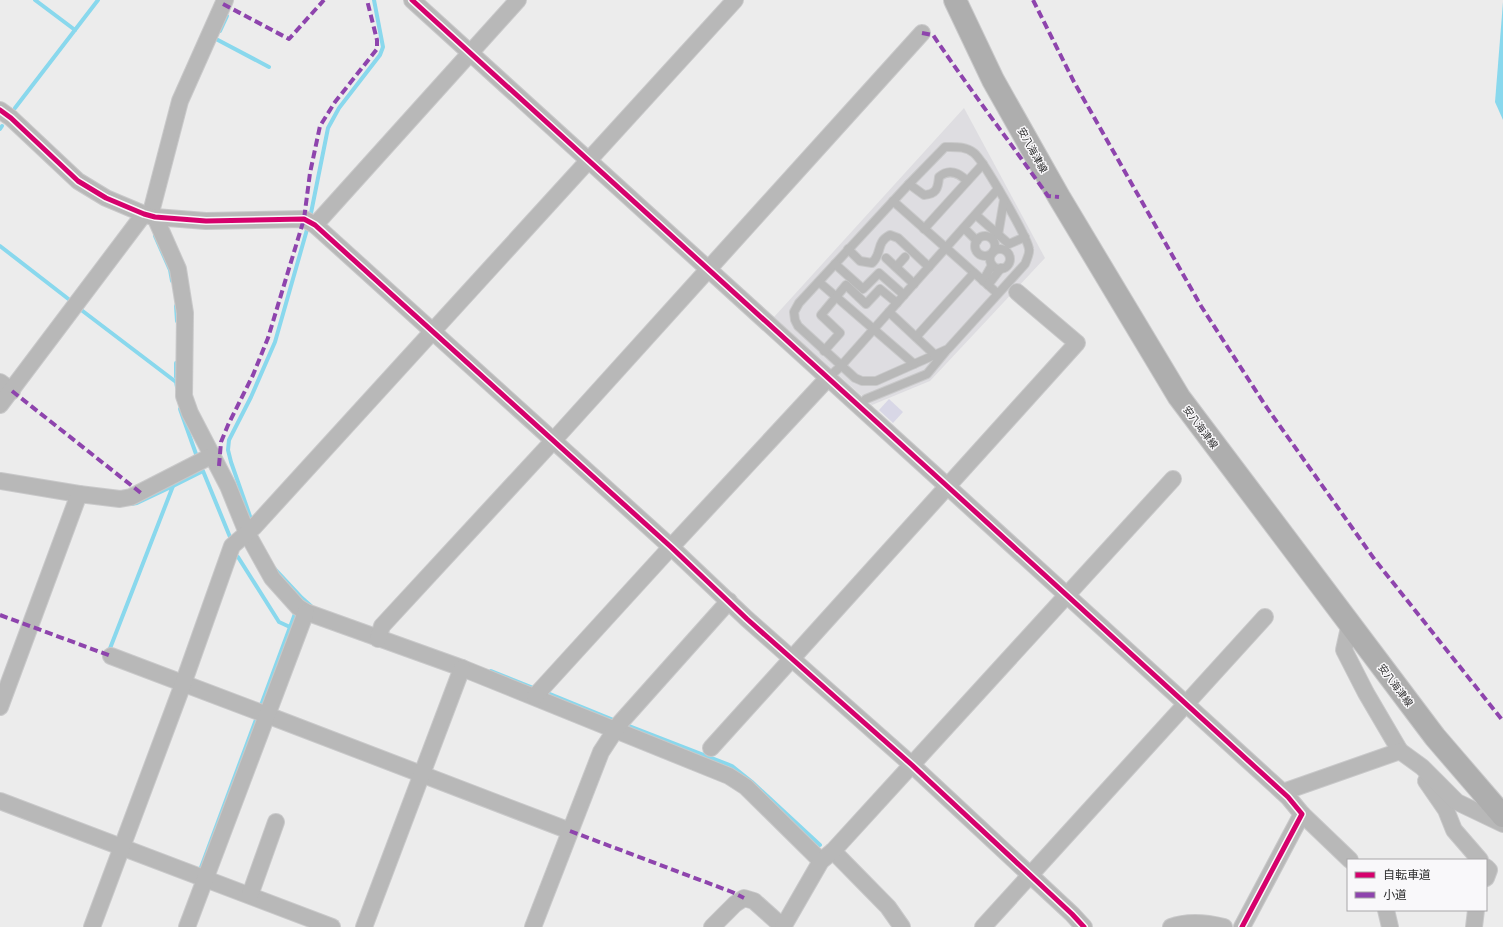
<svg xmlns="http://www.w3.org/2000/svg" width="1503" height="927" viewBox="0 0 1503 927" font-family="'Public Sans','Noto Sans JP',sans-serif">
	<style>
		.built { fill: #dedde1 }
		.water { fill: #89d8ed }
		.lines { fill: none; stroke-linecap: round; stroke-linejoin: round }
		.stream { stroke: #89d8ed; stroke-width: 4 }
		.building { fill: #d8d7e6 }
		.lane-casing { stroke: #c9c9ca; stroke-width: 10 }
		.street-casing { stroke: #c9c9ca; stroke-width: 18 }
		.secondary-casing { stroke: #c9c9ca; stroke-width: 24 }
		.lane { stroke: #b8b8b8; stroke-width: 8 }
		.street { stroke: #b8b8b8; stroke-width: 16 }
		.secondary { stroke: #aeaeae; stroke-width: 22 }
		.quiet { stroke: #8e44ad; stroke-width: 4; stroke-dasharray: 8 4; stroke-linecap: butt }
		.cycleway-casing { stroke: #f9f8fa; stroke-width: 8 }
		.cycleway { stroke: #d6006c; stroke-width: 5 }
		.labels { text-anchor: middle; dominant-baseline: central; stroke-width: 3; stroke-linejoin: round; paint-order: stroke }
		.street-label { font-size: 10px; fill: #2c2c2d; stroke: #f9f8fa }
	</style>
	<rect width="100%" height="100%" fill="#ececec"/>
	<path class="built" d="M964,108L1045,258L930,381L872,405L774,317Z"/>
	<path class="water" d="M1503,2V120L1495,102Z"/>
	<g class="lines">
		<g class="stream">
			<path d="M35,0L75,30"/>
			<path d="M220,31L227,16"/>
			<path d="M216,39L269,67"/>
			<path d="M15,108L98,0"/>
			<path d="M0,129L2,126"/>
			<path d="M310,218L328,128L339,108L380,55L383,47L374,0"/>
			<path d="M155,236L170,270L172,281"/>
			<path d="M0,246L71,301"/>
			<path d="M176,306L177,321"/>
			<path d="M80,309L176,382L177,387"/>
			<path d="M176,363V377"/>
			<path d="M180,409L196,454"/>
			<path d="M173,486L203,471L230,537"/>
			<path d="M252,522L231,462L228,450L229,440L251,397L275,342L308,226"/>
			<path d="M238,557L279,622L290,627"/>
			<path d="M274,568L302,598L311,606"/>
			<path d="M109,651L173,486L137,503L131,504"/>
			<path d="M491,671L536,689"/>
			<path d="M545,692L616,721"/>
			<path d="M260,708L296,611"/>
			<path d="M624,724L732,766L752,782L820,845"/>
			<path d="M199,873L258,714"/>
		</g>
	</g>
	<path class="building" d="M889,399L903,412L893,423L879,410Z"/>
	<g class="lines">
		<g class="lane-casing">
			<g id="lane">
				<path d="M945,147C955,147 966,146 974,153C983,160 1028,238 1029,249C1030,253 1027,259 1025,264L948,349L876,381H862L855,378L798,326L795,320L794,312L799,303L909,184Z"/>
				<path d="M909,184L924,195C936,194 938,189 939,177C949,168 959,173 967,181"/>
				<path d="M893,201L997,293"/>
				<path d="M976,215L1009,244L1025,237"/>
				<path d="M964,228L977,241"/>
				<path d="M924,229L983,164"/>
				<path d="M998,235L1004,200"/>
				<circle cx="985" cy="246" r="10"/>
				<path d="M848,249L860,261L872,263C883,253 875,243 890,235L898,238L929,267"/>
				<circle cx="1000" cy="259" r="10"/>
				<path d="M886,258L914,284"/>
				<path d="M835,264L863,289L879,273L904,295"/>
				<path d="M896,267L905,257"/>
				<path d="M983,281L992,265"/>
				<path d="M819,282L914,364"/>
				<path d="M988,285L1001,268"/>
				<path d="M889,312L935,355"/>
				<path d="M916,337L974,273"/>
				<path d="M824,351L840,333L821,315L846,285L866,304L880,289L897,303"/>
				<path d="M828,378L841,366L998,189"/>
				<path d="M866,399L927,374L946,351"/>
			</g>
		</g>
		<g class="street-casing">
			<g id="street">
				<path d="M412,0L947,486L1288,797L1302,814L1242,927"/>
				<path d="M0,110L11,118L78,181L106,198L144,214L155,217L206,221L304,219L315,225L671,547L747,619L912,765L1072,914L1084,927"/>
				<path d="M150,216L180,101L225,0"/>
				<path d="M155,217L178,269L185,313L184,396L190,413L228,486L247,533L272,578L298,607L306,612L462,668L729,776L746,787L821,861"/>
				<path d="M315,225L518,0"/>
				<path d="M0,382L12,391"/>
				<path d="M0,405L144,214"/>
				<path d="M0,481L79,494"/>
				<path d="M1350,623L1344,650L1366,693L1400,751"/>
				<path d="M378,639L382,626L553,441L922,33"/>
				<path d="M111,656L267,715L570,831"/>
				<path d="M535,696L671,547L828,378"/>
				<path d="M0,707L79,494L120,499L131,497L213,455"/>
				<path d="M711,748L1077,343L1017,292"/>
				<path d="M1426,781L1446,810L1454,830L1480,860"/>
				<path d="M1283,792L1400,751L1422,767L1457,802L1503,824"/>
				<path d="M0,801L332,927"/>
				<path d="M1302,814L1350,860"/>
				<path d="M833,851L888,907L902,927"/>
				<path d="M1486,867L1489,870L1486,878"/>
				<path d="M250,895L276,822"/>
				<path d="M1386,910L1390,927"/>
				<path d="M92,927L183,684L232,546L254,527L735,0"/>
				<path d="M187,927L306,612"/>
				<path d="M364,927L462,668"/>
				<path d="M533,927L601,752L620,723L729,601"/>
				<path d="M712,927L735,904L744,898L754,901L783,927"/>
				<path d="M783,927L821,861L833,851C947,727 1059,602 1173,479"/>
				<path d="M983,927L1265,617"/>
				<path d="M1171,927C1187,921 1208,923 1224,927"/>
				<path d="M1474,927L1476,910"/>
			</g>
		</g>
		<g class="secondary-casing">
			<path id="secondary" d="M955,0L993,80L1059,197L1179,397L1435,737L1503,816"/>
		</g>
		<use href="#lane" class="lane"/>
		<use href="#street" class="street"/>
		<use href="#secondary" class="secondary"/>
		<g class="quiet">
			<path d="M1033,0L1074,82L1201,306L1265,405L1375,560L1503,721"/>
			<path d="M223,4L289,39L324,0"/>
			<path d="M922,33L933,35C970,90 1010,142 1048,196L1059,197"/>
			<path d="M12,391L141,493"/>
			<path d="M219,466L221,442L228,425L253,375L268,338L304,219L310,173L320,126L335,102L377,49V40L367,0"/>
			<path d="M0,615L111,656"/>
			<path d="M570,831L732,892L744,898"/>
		</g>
		<g class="cycleway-casing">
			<g id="cycleway">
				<path d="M412,0L947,486L1288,797L1302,814L1242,927"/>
				<path d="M0,110L11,118L78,181L106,198L144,214L155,217L206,221L304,219L315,225L671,547L747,619L912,765L1072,914L1084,927"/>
			</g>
		</g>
		<use href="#cycleway" class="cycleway"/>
	</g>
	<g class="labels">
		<g class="street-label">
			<text transform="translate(1033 150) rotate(61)">安八海津線</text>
			<text transform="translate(1201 427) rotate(53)">安八海津線</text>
			<text transform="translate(1396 685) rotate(53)">安八海津線</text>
		</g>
	</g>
	<rect x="1347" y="859" width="140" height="52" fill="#f9f8fa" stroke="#a7a6a8"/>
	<rect x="1355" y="872" width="20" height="6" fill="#d6006c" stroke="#a7a6a8"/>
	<text x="1383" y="879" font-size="12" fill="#2c2c2d">自転車道</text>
	<rect x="1355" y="892" width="20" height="6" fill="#8e44ad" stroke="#a7a6a8"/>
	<text x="1383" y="899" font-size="12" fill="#2c2c2d">小道</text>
</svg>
